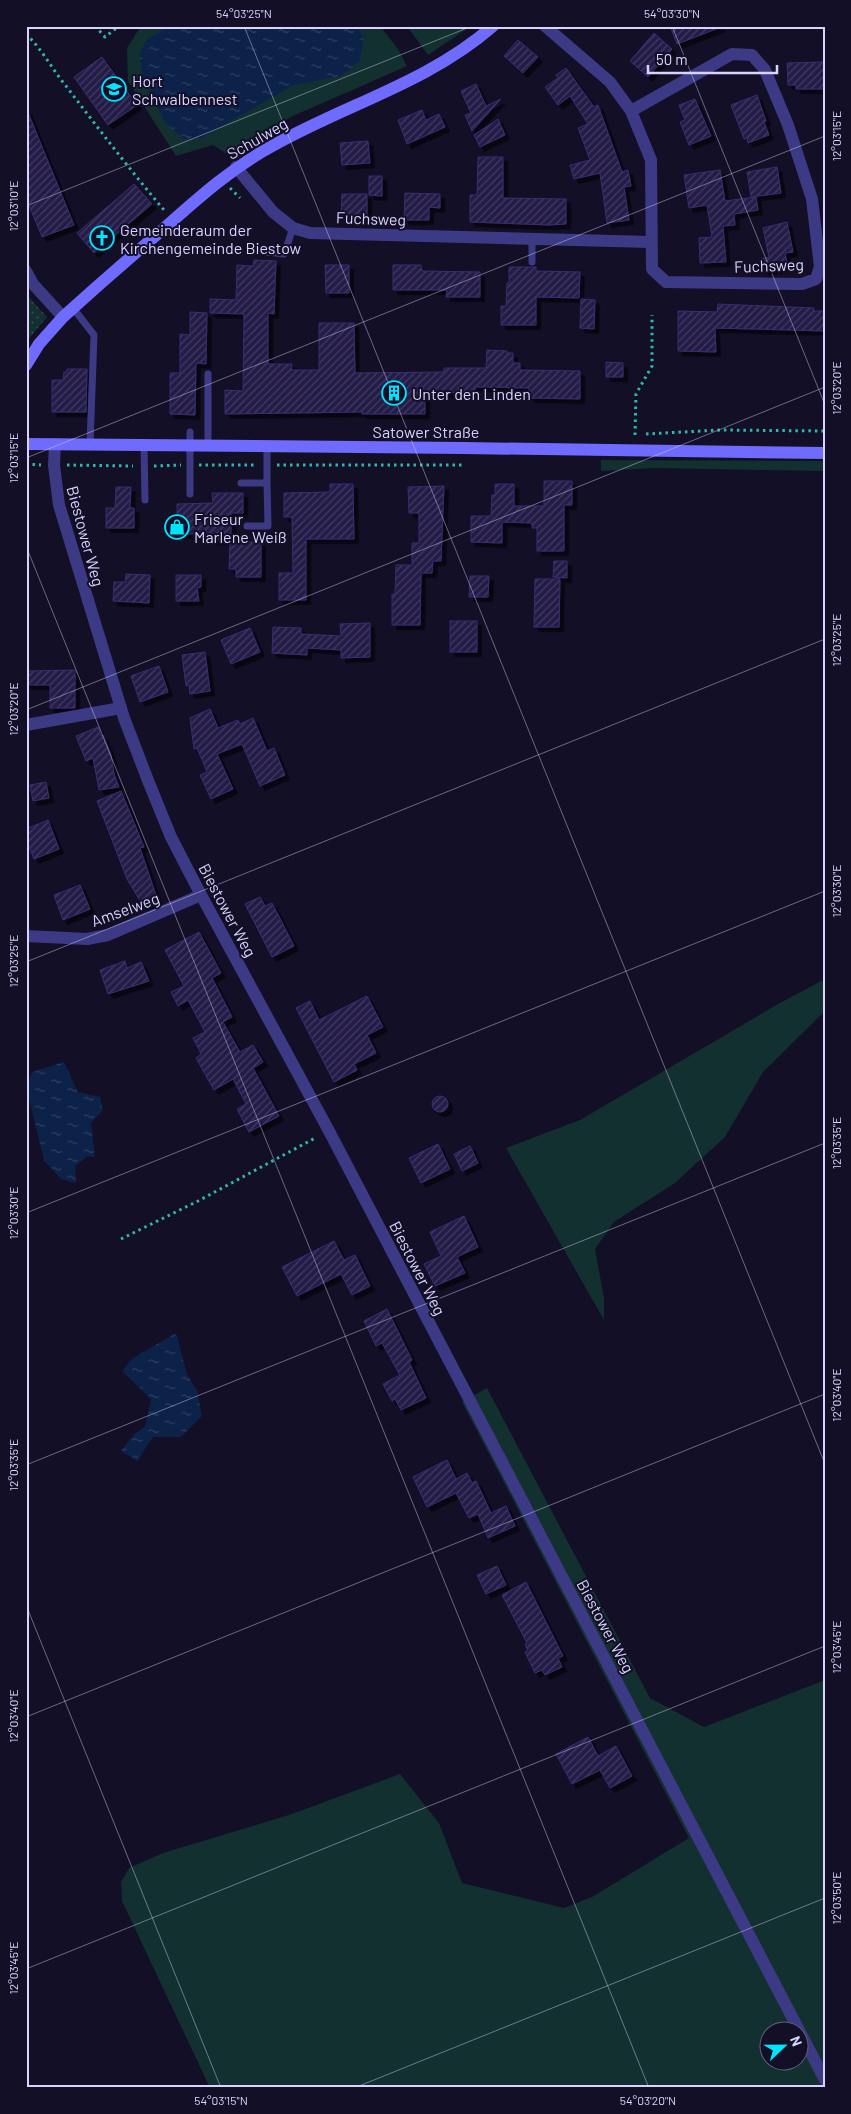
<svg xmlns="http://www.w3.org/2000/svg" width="851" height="2114" viewBox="0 0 851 2114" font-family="Barlow,sans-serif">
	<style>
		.grass { fill: #12302f; fill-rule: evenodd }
		.park { fill: url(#park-dots) }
		.water { fill: url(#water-ripples) }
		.building { fill: url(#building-hatch); stroke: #3b2d73; filter: url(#shadow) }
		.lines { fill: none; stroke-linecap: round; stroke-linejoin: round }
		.path { stroke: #2fb8b0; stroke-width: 3; stroke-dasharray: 2.5 4; stroke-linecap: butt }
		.lane { stroke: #3d3a85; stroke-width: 7 }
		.street { stroke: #3d3a85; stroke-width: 12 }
		.secondary { stroke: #6f6bff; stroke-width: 12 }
		.ticks { fill: none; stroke: #d9d4ff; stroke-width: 1; stroke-opacity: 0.45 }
		.labels { text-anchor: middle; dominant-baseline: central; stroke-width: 4; stroke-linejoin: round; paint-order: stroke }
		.poi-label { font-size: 16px; fill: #d9d4ff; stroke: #130f26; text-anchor: start }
		.street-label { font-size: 16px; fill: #d9d4ff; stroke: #130f26 }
		.neatline { fill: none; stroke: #d9d4ff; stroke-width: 2 }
		.ticks-label { font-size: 12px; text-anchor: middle; fill: #d9d4ff }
	</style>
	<defs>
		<pattern id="park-dots" width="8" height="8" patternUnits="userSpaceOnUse" patternTransform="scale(1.25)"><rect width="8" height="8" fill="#12302f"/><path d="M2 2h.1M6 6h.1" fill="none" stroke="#344d4e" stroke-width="1.8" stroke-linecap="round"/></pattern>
		<pattern id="water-ripples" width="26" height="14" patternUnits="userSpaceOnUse" patternTransform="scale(1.25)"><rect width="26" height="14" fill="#0c2248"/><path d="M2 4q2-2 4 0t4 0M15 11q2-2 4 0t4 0" fill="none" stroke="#2f4163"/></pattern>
		<pattern id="building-hatch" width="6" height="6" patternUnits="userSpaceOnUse" patternTransform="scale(1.25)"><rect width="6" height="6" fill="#241b47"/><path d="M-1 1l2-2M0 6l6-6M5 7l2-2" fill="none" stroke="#433b63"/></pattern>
		<filter id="shadow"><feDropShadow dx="4.5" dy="4.5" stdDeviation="0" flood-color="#0009"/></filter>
	</defs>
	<rect width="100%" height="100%" fill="#130f26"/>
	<g class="grass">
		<path d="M141,26H380L398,49L407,66L293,116L227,154L213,145L176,156L128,81L127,48Z"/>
		<path d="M407,26H471L428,55Z"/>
		<path d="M601,460L825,461V471L654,468L601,471Z"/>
		<path d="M825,979V1011L763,1072L725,1137L675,1183L614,1222L595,1249L604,1298V1320L506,1148L580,1120L780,1003Z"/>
		<path d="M487,1388L650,1698L704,1727L825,1680V2088H210L122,1901L121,1882L129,1868L163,1853L292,1814L400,1774L439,1823L462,1883L564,1908L592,1897L689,1838L462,1402ZM768,2032H798V2062H768Z"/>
	</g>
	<path class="park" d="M26,294L47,317L26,342Z"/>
	<g class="water">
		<path d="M170,26H358L364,38L360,61L341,76L294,85L201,138L184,139L166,124L143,78L139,55L147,39Z"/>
		<path d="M64,1062L78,1092L100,1097L103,1110L91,1123L95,1157L88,1156L75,1166L76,1183L61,1179L44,1160L26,1087L32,1072Z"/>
		<path d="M176,1333L187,1374L197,1391L202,1416L181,1437H153L137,1461L121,1451L134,1434L145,1427L151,1399L122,1371L132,1359Z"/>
	</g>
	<g class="building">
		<path d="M670,26H721V27L677,44Z"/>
		<path d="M654,33L672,49L648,77L630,61Z"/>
		<path d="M518,40L538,57L523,73L504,56Z"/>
		<path d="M102,57L137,105L108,125L74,77Z"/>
		<path d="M824,62L825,89H796V85H788L787,63Z"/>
		<path d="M566,68L594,107L598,105L622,172L628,170L631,186L624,187L629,220L607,223L600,173L574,179L570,165L590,160L578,128L588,124L570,96L558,105L545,87L558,78L556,75Z"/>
		<path d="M476,84L486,106L501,99L472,131L465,115L471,113L461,91Z"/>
		<path d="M757,95L766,121L764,122L769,135L748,143L747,138L744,139L731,105Z"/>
		<path d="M695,99L711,136L689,145L680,122L685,120L679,105Z"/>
		<path d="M27,110L74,225L42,237L26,198Z"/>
		<path d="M422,110L426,120L439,114L445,127L407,144L398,120Z"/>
		<path d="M498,119L505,135L480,147L474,135Z"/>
		<path d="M368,141L370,163L342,165L340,143Z"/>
		<path d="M478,157H503V198L566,199V224L549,225L470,222V195H477Z"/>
		<path d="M777,167L781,193L751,197L747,172Z"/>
		<path d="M720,170L725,201L756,197L758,210L734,214L735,225L723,226L726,262L700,263L699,238L712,237L707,205L689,208L684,175Z"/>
		<path d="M369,176H382V196L369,195Z"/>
		<path d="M134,184L152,204L94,253L77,233Z"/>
		<path d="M405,193L440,194V208L429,207V220H404Z"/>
		<path d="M342,194H367V216H341Z"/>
		<path d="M787,222L793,252L785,253L788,266L764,271L761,259L769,257L763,228Z"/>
		<path d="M254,260L276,261L274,314L268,313V364H292L291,370H319V323H354L355,373L444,372V368H486L487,350L507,351V353H513V363H520V370L580,371V399L529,398V388L475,387V392L425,393V414H362V412L225,414V390L243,391L244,314L210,313V299L236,300L237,265L253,266Z"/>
		<path d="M325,265H349V293H326Z"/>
		<path d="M393,265H421L422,271L480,272V297H446L447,290H393Z"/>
		<path d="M509,267H536V271L580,272L579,298L536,297V325H501V306H506L507,283H509Z"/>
		<path d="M581,299L595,300L594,329L580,328Z"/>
		<path d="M718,304L814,308V311H825V331L715,328L716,352L678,351V311L717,312Z"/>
		<path d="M190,312L207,313L206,364L196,363L195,415L170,414V373H180V334L190,335Z"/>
		<path d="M606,362L623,363V377H606Z"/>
		<path d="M67,369H87L86,412H52V380H63L64,372H67Z"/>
		<path d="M544,481H572V505H564V551H537V528H532V523L502,522V543L471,542V516H491L492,495H495V484H514V506H544Z"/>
		<path d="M330,484H353L354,539H306V600H279V573H293L292,517H284V493L330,492Z"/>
		<path d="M444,486L441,561H433L432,573H421L420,625H392V594H395L396,565H412V543H419V513H409L408,487Z"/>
		<path d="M116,487H131L130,508H134V528H106V508H115Z"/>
		<path d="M212,493H243V513H231V540H213V534H177V504L213,503Z"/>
		<path d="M230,542H261V577H236V569H229Z"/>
		<path d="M554,561H567V578L553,577Z"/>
		<path d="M126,574L150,575L149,603L113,601L114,582H125Z"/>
		<path d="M176,575H201V587L197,588L199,601H176Z"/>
		<path d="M470,576H489L488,597H469Z"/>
		<path d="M535,579H560L559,627H534Z"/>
		<rect x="450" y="621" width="27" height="31"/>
		<path d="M370,623V657L341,658V650L307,648V655L272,653L273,627L301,628V634L341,636L340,624Z"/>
		<path d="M250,628L260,652L231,664L221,640Z"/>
		<path d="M205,652L210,691L190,694L189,685L186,686L182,655Z"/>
		<path d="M159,666L168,692L140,702L131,676Z"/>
		<path d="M75,670V708H50V685H26V671Z"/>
		<path d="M210,709L218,728L238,720L240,724L253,718L267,751L274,748L285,775L260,786L242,744L217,754L233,789L211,799L200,775L207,772L197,748L194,749L190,718Z"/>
		<path d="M98,727L101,736L103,735L111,755L114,774L119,787L99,790L93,758L86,761L76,736Z"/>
		<path d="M46,782L49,798L33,801L30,785Z"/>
		<path d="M121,791L144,847L140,848L158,901L143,906L127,879L97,801Z"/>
		<path d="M48,820L59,849L34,859L26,840V829Z"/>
		<path d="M80,885L90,909L63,920L54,895Z"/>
		<path d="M260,897L265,906L272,903L294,946L272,957L245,904Z"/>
		<path d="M199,932L221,973L212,978L232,1017L223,1022L240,1052L253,1045L263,1062L253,1068L279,1116L249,1132L237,1109L246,1104L233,1079L214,1090L196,1058L201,1054L193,1038L205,1032L188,1000L178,1006L171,992L184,986L165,950Z"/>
		<path d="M125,961L127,968L141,962L149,981L108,994L100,970Z"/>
		<path d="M367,996L383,1027L367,1035L376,1053L354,1064L357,1070L334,1082L296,1008L310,1001L319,1020Z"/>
		<circle cx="440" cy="1104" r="8"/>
		<path d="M438,1144L450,1169L421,1183L409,1158Z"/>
		<path d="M470,1146L478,1163L462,1171L454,1154Z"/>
		<path d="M464,1216L478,1247L457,1257L465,1273L435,1286L424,1264L441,1256L430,1232Z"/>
		<path d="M334,1241L344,1260L355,1255L370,1286L352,1295L341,1274L297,1296L282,1267Z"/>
		<path d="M387,1309L412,1360L409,1362L426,1398L401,1410L395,1399L392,1401L383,1384L400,1375L382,1343L376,1346L364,1321Z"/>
		<path d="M447,1460L456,1479L467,1473L472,1483L476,1481L491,1513L506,1506L515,1526L488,1538L478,1514L469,1518L456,1493L427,1507L413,1477Z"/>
		<path d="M497,1566L506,1585L486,1594L477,1575Z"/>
		<path d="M526,1582L563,1656L558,1658L562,1667L545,1675L542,1670L535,1673L525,1652L528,1651L525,1644L527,1643L502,1595Z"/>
		<path d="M588,1737L598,1756L616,1746L632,1776L610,1788L600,1770L572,1784L556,1754Z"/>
	</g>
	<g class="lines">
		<g class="path">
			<path d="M95,26L105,37L119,26"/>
			<path d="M26,34C42,49 52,69 66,86C98,128 130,170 164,210"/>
			<path d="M230,188L240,198"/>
			<path d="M646,434L720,430L825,431"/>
			<path d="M635,435L636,394L652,366V315"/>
			<path d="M26,464L41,465"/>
			<path d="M67,465L133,466"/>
			<path d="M199,465H256"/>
			<path d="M277,465H463"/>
			<path d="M154,466L181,465"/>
			<path d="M121,1239L198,1201L317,1137"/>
		</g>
		<g class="lane">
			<path d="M259,251L284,254L293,228"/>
			<path d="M532,262V239"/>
			<path d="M73,308L94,335L90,444"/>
			<path d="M144,445L145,500"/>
			<path d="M208,445V374"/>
			<path d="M267,446V483"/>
			<path d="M241,483H267L268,526H247"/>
			<path d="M190,494V432"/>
		</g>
		<g class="street">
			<path d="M545,26L610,82L631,111L651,160L652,269L666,282L802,284L816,279L820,267L812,199L788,125L765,70L752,55L732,54L631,111"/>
			<path d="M236,167L273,212L293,228L310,233L651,242"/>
			<path d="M26,271L33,284L63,317"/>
			<path d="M55,444L54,465L59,505L124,718L149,783L171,837L201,895L329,1131L825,2080"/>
			<path d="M26,725L121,708"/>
			<path d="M26,936L87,939L108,935L201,895"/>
		</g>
		<g class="secondary">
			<path d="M26,365L39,344L63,317C95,288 127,260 160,232C196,200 231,168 274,145C347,104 429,82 493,26"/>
			<path d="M26,444L464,448L825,453"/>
		</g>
	</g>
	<path class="ticks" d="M244,26L825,1464M672,26L825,405M26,206L472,26M26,458L825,136M26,546L649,2088M26,710L825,387M26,962L825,639M26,1213L825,891M26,1465L825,1143M26,1605L221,2088M26,1717L825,1394M26,1969L825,1646M354,2088L825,1898"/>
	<defs>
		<g id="school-ring" transform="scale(1.25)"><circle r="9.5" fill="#130f26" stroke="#00e5ff" stroke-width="1.5"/><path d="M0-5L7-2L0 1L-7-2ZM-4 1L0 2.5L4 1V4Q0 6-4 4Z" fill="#00e5ff"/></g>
		<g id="church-ring" transform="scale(1.25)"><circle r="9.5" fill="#130f26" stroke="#00e5ff" stroke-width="1.5"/><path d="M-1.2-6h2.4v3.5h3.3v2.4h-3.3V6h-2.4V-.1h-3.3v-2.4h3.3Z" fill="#00e5ff"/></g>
		<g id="building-ring" transform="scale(1.25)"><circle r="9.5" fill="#130f26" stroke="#00e5ff" stroke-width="1.5"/><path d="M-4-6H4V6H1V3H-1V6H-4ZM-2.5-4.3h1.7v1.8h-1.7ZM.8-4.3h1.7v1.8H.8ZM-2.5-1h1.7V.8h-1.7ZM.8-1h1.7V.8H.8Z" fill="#00e5ff"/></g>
		<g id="shop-ring" transform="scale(1.25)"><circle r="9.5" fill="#130f26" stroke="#00e5ff" stroke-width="1.5"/><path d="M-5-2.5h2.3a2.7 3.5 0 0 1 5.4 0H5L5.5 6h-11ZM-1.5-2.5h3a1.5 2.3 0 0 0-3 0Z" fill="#00e5ff"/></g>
	</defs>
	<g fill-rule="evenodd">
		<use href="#school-ring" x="114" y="89"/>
		<use href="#church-ring" x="102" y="238"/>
		<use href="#building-ring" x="394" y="393"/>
		<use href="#shop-ring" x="177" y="527"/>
	</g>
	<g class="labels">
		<g class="poi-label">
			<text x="132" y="80">Hort<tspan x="132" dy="18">Schwalbennest</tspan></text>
			<text x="120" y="229">Gemeinderaum der<tspan x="120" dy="18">Kirchengemeinde Biestow</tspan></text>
			<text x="412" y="393">Unter den Linden</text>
			<text x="194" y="518">Friseur<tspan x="194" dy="18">Marlene Weiß</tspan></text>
		</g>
		<g class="street-label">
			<text transform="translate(257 138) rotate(-30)">Schulweg</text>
			<text transform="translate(371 218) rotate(2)">Fuchsweg</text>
			<text transform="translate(769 265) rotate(-2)">Fuchsweg</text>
			<text x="426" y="431">Satower Straße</text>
			<text transform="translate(86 536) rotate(75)">Biestower Weg</text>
			<text transform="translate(125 909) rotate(-20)">Amselweg</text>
			<text transform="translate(228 910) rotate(62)">Biestower Weg</text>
			<text transform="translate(418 1268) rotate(63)">Biestower Weg</text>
			<text transform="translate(606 1626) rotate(62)">Biestower Weg</text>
		</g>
	</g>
	<rect width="851" height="2114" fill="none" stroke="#130f26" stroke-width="55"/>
	<g transform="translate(784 2046) rotate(68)"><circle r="24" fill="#130f26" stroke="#625e7d"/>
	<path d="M0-4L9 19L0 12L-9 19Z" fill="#00e5ff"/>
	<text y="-8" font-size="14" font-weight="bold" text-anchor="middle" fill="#d9d4ff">N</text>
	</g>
	<path d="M648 65v8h129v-8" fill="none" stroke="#d9d4ff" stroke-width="2.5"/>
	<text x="656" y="65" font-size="15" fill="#d9d4ff" stroke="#130f26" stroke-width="4" paint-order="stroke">50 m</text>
	<rect x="28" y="28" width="796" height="2058" class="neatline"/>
	<g class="ticks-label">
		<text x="244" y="18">54°03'25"N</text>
		<text x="672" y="18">54°03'30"N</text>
		<text transform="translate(837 136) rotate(-90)" y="4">12°03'15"E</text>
		<text transform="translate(14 206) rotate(-90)" y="4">12°03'10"E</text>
		<text transform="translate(837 388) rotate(-90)" y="4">12°03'20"E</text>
		<text transform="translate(14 458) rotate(-90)" y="4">12°03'15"E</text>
		<text transform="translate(837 640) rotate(-90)" y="4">12°03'25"E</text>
		<text transform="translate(14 709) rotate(-90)" y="4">12°03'20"E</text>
		<text transform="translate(837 891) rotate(-90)" y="4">12°03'30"E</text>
		<text transform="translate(14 961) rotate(-90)" y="4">12°03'25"E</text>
		<text transform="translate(837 1143) rotate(-90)" y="4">12°03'35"E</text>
		<text transform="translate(14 1213) rotate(-90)" y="4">12°03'30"E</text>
		<text transform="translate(837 1395) rotate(-90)" y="4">12°03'40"E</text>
		<text transform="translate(14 1465) rotate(-90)" y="4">12°03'35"E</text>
		<text transform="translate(837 1647) rotate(-90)" y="4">12°03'45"E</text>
		<text transform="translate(14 1716) rotate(-90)" y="4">12°03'40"E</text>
		<text transform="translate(837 1898) rotate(-90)" y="4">12°03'50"E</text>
		<text transform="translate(14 1968) rotate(-90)" y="4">12°03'45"E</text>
		<text x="221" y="2105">54°03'15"N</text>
		<text x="648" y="2105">54°03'20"N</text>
	</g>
</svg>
